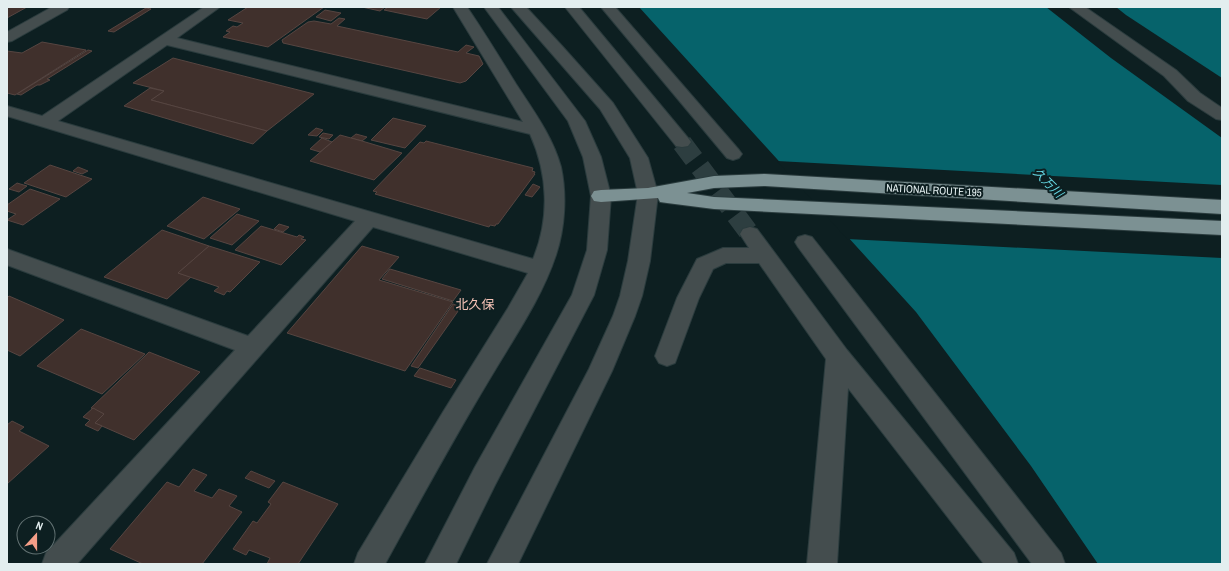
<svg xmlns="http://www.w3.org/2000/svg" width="1229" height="571" viewBox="0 0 1229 571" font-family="'Archivo Narrow','Noto Sans JP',sans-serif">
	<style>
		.water { fill: #06636b }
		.pier { fill: #0d1f21 }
		.building { fill: #40302c; stroke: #564541 }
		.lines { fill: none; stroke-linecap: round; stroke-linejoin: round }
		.minor-tunnel-far1 { stroke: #2d3e40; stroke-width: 16; stroke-dasharray: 16 8; stroke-linecap: butt }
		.minor-tunnel { stroke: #2d3e40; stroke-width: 20; stroke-dasharray: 20 10; stroke-linecap: butt }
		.minor-casing { stroke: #2b3c3e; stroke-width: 2 }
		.highway-casing { stroke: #2b3c3e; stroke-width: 2 }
		.minor { fill: #444d4e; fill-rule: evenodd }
		.highway { fill: #7c9193; fill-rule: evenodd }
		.labels { text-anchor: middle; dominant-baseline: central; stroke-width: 4; stroke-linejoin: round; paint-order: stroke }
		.street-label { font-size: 11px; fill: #e3eeef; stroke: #0d1f21 }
		.water-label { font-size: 12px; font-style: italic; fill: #66dbe7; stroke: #0d1f21 }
		.quarter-label { font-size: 13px; fill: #f5c3b7; stroke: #0d1f21 }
	</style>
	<rect width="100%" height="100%" fill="#0d1f21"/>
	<g class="water">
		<path d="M639,7H1046L1111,58L1222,138V564H1098L1031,466L916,312Z"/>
		<path d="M1116,7H1222V78L1126,15Z"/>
	</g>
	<path class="pier" d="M777,161L1222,185V258L847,239Z"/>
	<g class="building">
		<path d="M7,7H27L7,18Z"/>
		<path d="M248,7H324L268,47L223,37L230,32L226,31L233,26L237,27L243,23L228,20Z"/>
		<path d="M362,7H385L380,11Z"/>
		<path d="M388,7H441L427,19L384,10Z"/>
		<path d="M146,8L151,9L114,32L108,31Z"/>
		<path d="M325,10L341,13L331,21L316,17Z"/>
		<path d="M339,18L345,19L337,26L458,52L466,45L474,47L466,53L479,56L483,64L466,81L460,83L283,43L282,40L308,22L314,21L331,24Z"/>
		<path d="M42,42L86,50L15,95L7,93V51L22,53Z"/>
		<path d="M88,50L92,51L47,79L50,80L40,85H37L21,95L17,94Z"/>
		<path d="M173,58L314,94L267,131L151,100L164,91L133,83Z"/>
		<path d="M150,88L164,91L151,100L267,131L253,144L124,106Z"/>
		<path d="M393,118L426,126L405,148L371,140Z"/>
		<path d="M316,128L323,130L317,136L308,135Z"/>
		<path d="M323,133L333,135L329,139L319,137Z"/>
		<path d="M356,134L367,137L362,141L351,138Z"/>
		<path d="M340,135L362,141L402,153L374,180L310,161Z"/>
		<path d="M322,138L332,142L320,152L310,149Z"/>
		<path d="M426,141L533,168L532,171L535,172L534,174H535L498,224H496L495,226L490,225L489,227L375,194L377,192L373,191L420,142L424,143Z"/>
		<path d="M50,165L92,179L66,197L24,183Z"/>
		<path d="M78,167L88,171L82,174L73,171Z"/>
		<path d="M17,183L27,186L19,192L9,189Z"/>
		<path d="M533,184L540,187L532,197L525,195Z"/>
		<path d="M30,189L60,199L23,225L7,220L16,214L7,211V205Z"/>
		<path d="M203,197L240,209L204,239L167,226Z"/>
		<path d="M237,214L259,221L232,245L210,238Z"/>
		<path d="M279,224L289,227L283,232L274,229Z"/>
		<path d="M261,226L297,237L299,235L304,237L301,239L306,240L281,265L235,250Z"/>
		<path d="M162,230L209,246L178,273L191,277L167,299L104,277Z"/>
		<path d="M209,246L260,262L230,292L227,291L224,295L214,291L219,287L178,273Z"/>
		<path d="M362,246L399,257L379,280L453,302L405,371L287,333Z"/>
		<path d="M390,269L461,290L453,301L382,279Z"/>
		<path d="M9,296L64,320L20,356L7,350V298Z"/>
		<path d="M453,304L461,307L418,368L411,366Z"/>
		<path d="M81,329L145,354L102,394L37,366Z"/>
		<path d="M149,352L200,372L134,440L95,423L104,414L91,408Z"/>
		<path d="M420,368L456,380L451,388L414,376Z"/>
		<path d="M93,408L104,414L95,423L102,426L98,431L85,425L90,420L83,417Z"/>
		<path d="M12,421L24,427L19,431L49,446L7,484V425Z"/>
		<path d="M193,469L207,475L194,491L212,498L219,489L237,496L229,506L242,512L202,564H143L110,549L167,482L179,487Z"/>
		<path d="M251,471L275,481L269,488L245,478Z"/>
		<path d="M283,482L338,504L298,564H267L270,558L249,550L246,555L233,549L253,521L257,523L271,504L268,502Z"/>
	</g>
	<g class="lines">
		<path class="minor-tunnel-far1" d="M682,142L683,144"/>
		<path class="minor-tunnel" d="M682,143L750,234"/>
		<g class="minor-casing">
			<g id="minor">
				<path d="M52,7H69L67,10L12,41L7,42V32Z"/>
				<path d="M204,7H220L177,38L523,122L453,7H467C484,32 500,58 516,84C533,110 553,137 561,167C567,195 565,228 556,255C541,300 513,339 489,380C453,440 419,502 385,564H354L358,553L443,412L508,308L528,273L373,227L77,564H42L46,553L235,350L7,265V249L248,336L355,221L7,116V106L42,116ZM167,45L530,134C548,174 550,218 533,259L58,121Z"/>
				<path d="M484,7H498L585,121L601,157L611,196L607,250L594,295L495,485L456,564H425L475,467L572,295L587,250L591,196L583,157L568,121Z"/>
				<path d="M511,7H526L563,47L613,103L648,158L658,194L650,261L642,296L635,316L612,371L518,564H487L589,369L613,316L620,296L628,261L638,194L630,158L600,109Z"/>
				<path d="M565,7H579L688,138L691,142L688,146L682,147L676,146Z"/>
				<path d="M601,7H615L739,150L742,154L739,158L733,160L727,158Z"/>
				<path d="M1069,7H1085L1176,70L1200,93L1222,108V120L1216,119L1188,101L1164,76Z"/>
				<path d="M750,227L757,229L847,350L1014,553L1018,564H984L848,388L837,564H807L826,359L759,263H726L713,269L699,298L675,363L667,366L659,363L655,356L677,298L697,259L723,248H749L740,234L743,229Z"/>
				<path d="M805,235L812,237L1061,553L1065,564H1032L798,247L795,242L798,237Z"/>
			</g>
		</g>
		<g class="highway-casing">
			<path id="highway" d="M765,174L1222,200V214L765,186L714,188L687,193L714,197L1222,221V235L714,209L667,203L660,202L658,198L601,202L594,201L591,196L594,191L601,190L648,188L714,176Z"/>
		</g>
		<use href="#minor" class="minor"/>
		<use href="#highway" class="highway"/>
	</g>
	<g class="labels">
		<g class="street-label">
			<text transform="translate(934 190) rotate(3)">NATIONAL ROUTE 195</text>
		</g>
		<g class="water-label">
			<text transform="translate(1048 183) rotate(45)">久万川</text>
		</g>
		<g class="quarter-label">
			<text x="475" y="304">北久保</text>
		</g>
	</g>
	<rect width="1229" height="571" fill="none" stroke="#e3eeef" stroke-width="16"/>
	<g transform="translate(36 535) rotate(21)"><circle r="19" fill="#0d1f21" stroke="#637273"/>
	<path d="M0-3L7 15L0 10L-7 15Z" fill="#f49e88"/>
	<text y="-6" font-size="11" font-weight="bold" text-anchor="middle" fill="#e3eeef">N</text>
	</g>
</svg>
